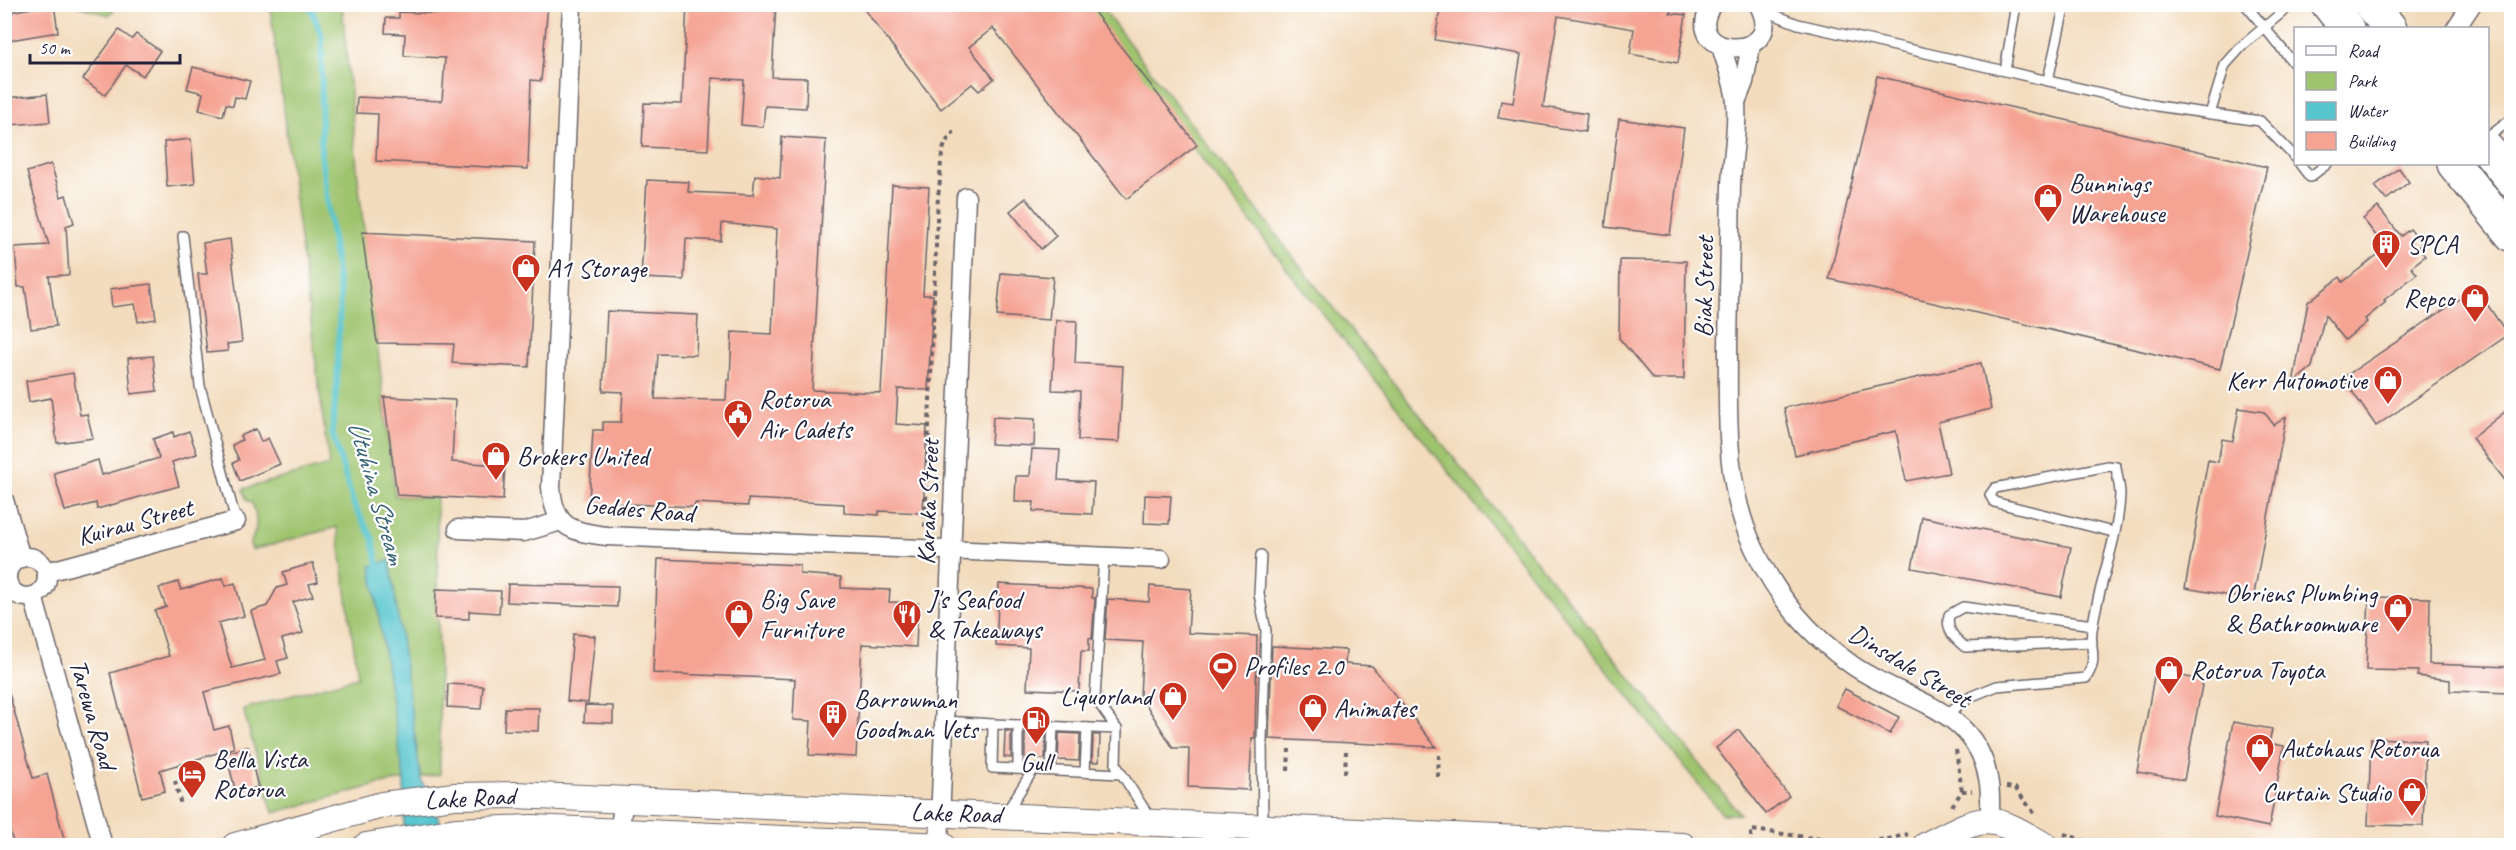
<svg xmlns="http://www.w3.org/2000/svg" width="2516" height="850" viewBox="0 0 2516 850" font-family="Caveat,sans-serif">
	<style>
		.green { fill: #9fc46e; stroke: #607354; stroke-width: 1.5 }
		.water { fill: #57c5cd; stroke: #3c7484; stroke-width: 1.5 }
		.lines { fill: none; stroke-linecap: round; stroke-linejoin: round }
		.stream { stroke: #57c5cd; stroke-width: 6 }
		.building { fill: #f5a393 }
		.lane-casing { stroke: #6b6368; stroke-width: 12 }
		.street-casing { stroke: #6b6368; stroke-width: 21 }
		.secondary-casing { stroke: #6b6368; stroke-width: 28 }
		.highway-casing { stroke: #6b6368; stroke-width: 36 }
		.path { stroke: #6b6368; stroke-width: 4; stroke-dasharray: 4.5 4.5; stroke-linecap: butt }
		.lane { stroke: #fff; stroke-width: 9 }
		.street { stroke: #fff; stroke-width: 18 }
		.secondary { stroke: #fff; stroke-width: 26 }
		.highway { stroke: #fff; stroke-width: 33 }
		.labels { text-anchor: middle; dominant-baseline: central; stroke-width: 4.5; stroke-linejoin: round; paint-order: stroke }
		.poi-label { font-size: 26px; fill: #22223b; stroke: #fff; text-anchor: start }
		.street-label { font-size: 26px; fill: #22223b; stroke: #fff }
		.water-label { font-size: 27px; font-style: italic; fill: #376375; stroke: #fff }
	</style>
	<rect width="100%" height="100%" fill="#fff"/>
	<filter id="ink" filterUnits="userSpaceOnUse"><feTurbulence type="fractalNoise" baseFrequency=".0167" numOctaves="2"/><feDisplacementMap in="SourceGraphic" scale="12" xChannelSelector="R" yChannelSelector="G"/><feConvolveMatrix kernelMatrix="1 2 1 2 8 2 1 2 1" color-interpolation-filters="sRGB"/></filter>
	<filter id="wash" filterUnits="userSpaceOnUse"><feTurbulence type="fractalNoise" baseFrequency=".008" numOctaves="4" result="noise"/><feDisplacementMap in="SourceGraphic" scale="24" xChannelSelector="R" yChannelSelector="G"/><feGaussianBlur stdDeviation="1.35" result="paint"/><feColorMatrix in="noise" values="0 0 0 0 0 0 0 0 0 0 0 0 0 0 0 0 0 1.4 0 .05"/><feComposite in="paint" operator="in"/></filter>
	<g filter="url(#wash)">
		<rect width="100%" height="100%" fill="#f3dcbd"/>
		<g class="green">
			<path d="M74,5H118L109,15Z"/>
			<path d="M270,5H342L358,179L395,496L437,498L440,774L380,784L273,813L243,709L358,677L337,527L252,550L250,544C258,528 258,519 252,503L247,500L243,489L329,465Z"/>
			<path d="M1083,5H1100L1310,279L1740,814H1722L1301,287Z"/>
			<path d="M1982,840H1995L2009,845H1968Z"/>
		</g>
		<path class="water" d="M390,560L421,779L450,845H404V780L371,566Z"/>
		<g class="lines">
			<path class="stream" d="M309,4L322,36L321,153L340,297L337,385L332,432L354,505L373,539L379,570"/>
		</g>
		<g id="blocks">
			<g class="building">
				<path d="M54,4L58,32L4,41V13Z"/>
				<path d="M447,4H548L541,81L531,80L528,169L376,161L378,114L356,113L357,97L442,101L445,58L404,56L405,34L385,33L386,18H399V12L446,14Z"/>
				<path d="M687,4H776L772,77L807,78L806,108L765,106L763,127L741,125L744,80L712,78L708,150L642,147L644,103L682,104Z"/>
				<path d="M860,4H1088L1197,145L1126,199L993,28L969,47L994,79L979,91L972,84L941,109Z"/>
				<path d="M1441,4H1672L1670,13L1686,15L1678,63L1630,54L1634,29L1558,16L1543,107L1587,114L1585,132L1498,118L1501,101L1513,103L1521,54L1435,40Z"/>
				<path d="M119,30L132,39L136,34L160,51L143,76L126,65L105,95L83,79Z"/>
				<path d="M193,67L250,81L245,99L235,97L233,106L226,104L223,116L199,110L203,93L187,89Z"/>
				<path d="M1877,76L2267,167L2220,369L1829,279Z"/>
				<path d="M47,94L50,122L9,125L6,98Z"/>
				<path d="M1619,119L1684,128L1670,235L1605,227Z"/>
				<path d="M782,137L826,140L812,390L881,393L892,185L929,187L923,295H933L928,390L898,389L896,424L927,426L923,513L879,511V515L844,513V504L748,499V506L695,503L694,507L589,502L593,430H603V422H621L623,392L603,391L607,311L698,315L696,355L658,354L655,399L726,400L727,380H730L732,332L772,334L777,229L722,223L721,241L686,239L684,280L641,278L647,180L689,182L688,192L753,195L755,175L780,178Z"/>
				<path d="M191,139L195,184L167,187L164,142Z"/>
				<path d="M51,164L61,197L66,195L74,223L66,226L69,275L49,276L56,326L31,329L25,287H18L15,247L49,245L27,172Z"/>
				<path d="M2399,168L2409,182L2386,200L2375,186Z"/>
				<path d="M1026,198L1056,236L1041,249L1010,211Z"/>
				<path d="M2378,207L2401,236L2410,229L2422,243L2418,247L2425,256L2411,267L2417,274L2384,300L2386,302L2365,319L2367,322L2345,340L2325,315L2312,367L2293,383L2308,302L2340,277L2343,282L2386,248L2363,219Z"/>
				<path d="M362,232L535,241L529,367L452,363L454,344L377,343Z"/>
				<path d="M230,239L242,342L227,344L228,351L207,353L198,274H207L203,243Z"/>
				<path d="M1620,260L1686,261L1684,379H1653L1619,338Z"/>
				<path d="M1001,273L1053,277L1049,320L997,316Z"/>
				<path d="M151,284L156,319L138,322L135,304L112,307L110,289Z"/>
				<path d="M2476,288L2508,335L2376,426L2343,378Z"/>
				<path d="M1056,320L1077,321L1075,363L1123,366L1119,442L1078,440L1080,391L1052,390Z"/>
				<path d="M153,356L157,391L131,394L128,358Z"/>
				<path d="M1981,363L1991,409L1938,422L1949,473L1906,481L1896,431L1795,455L1784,408Z"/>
				<path d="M73,373L80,415L87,414L93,438L57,443L51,398L29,402L26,381Z"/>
				<path d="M384,397L455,400L452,462L505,465L503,500L397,495Z"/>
				<path d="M2511,407V488L2472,438Z"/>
				<path d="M2239,408L2264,412L2274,425L2286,417L2253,600L2185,588L2208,460L2218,462L2222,439L2233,441Z"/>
				<path d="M993,417L1035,419L1034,446L991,444Z"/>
				<path d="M256,429L261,442L268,438L280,464L240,481L233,463L239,460L232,445L242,440L240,436Z"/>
				<path d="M189,431L197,454L172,462L179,486L97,509L96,503L65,511L54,473L98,460L102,475L159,458L153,439L173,432L174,437Z"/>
				<path d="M1032,449L1060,450L1058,480L1094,482L1092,514L1033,511L1034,502H1015L1016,476H1030Z"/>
				<path d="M1145,495L1171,496L1169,524L1144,523Z"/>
				<path d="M1922,517L2071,547L2061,597L1912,568Z"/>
				<path d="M658,559L800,565V574L841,577V588L890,590L889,602L918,603L916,647L862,644L856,757L809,755L811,721L793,720L795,679L653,673Z"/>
				<path d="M313,563L318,582L309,584L313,596L293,602L303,633L282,639L288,658L277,661L281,674L204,692L214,730L229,726L234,748L160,770L165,791L142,797L110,673L169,656L155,611L166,607L159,588L178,582L181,590L223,578L226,586L235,583L244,616L218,623L232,668L265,660L251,611L267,606L277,588L287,585L283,572Z"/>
				<path d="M508,584L618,586L617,607L507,602Z"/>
				<path d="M999,584L1092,589V598H1095L1092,639L1089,638V651H1081L1079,691L1027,689L1029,648L996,646Z"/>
				<path d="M1150,586L1191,589L1188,633L1257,636L1255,738H1252L1249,790L1188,787L1189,748H1173L1140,695L1143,642L1105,640L1108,599L1149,602Z"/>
				<path d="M436,589L501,591L499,613L469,611V619L435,618Z"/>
				<path d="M2369,597L2430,598L2429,664L2511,667V693L2450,691V680L2417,676L2418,671L2366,670Z"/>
				<path d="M573,634L595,636L588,703L567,701Z"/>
				<path d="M1272,646L1346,650L1345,664L1372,666L1436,747L1269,739Z"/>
				<path d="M2155,671L2203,680L2184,780L2137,772Z"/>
				<path d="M448,684L483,686L481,709L447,707Z"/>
				<path d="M1845,689L1899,717L1890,734L1836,706Z"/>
				<path d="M9,693L33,778L47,774L66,846H14L4,809V694Z"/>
				<path d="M585,705L613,706V723L584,722Z"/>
				<path d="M505,708H539L538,731L504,730Z"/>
				<path d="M2233,722L2272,729L2269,743L2284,746L2269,827L2215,816Z"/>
				<path d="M1739,730L1789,796L1766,814L1716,748Z"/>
				<path d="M1005,731H1011V758L1004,757Z"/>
				<path d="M1025,732L1046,733L1045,759L1025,758Z"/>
				<path d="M1059,733L1080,734L1079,761L1058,760Z"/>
				<path d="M1093,735H1100L1099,762H1092Z"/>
				<path d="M2371,738L2426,740L2423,826L2368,825Z"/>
				<path d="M248,747L258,787L236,793L226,753Z"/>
			</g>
		</g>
	</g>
	<g filter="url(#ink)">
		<use href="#blocks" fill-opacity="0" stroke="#6b6368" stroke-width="1.5"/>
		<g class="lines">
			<g class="lane-casing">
				<g id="lane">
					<path d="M2016,4L2005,71L2157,106L2260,121L2296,158"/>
					<path d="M2245,4L2296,66"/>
					<path d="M1760,9L1798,24L2005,71"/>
					<path d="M2048,80L2065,4"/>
					<path d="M2210,114L2225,65L2243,45L2292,4"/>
					<path d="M2488,137L2512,119"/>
					<path d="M2300,164L2310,177L2327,164"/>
					<path d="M183,236L200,386L236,521"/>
					<path d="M1261,555L1259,594L1266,631L1262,739L1263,826"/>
					<path d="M1104,556L1095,698L1117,729L1116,765L1150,818"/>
					<path d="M2092,642L1965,647C1953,637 1946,630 1949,615L1963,607L2093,625"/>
					<path d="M1946,714L1972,696L1997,686L2086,678C2099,657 2089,651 2092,630C2098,585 2118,541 2120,495C2120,486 2117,476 2116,467L2108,466L1995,488L1990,495L1994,502L2113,532"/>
					<path d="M944,721L993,724L992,768L1121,774"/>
					<path d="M993,724L1117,729"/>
					<path d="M1018,769V725"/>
					<path d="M1051,770L1053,726"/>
					<path d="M1085,772L1087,728"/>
					<path d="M1006,813L1033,770"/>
				</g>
			</g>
			<g class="street-casing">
				<g id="street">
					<path d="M572,4L551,487C554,527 570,532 607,536L1161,559"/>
					<path d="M1712,4C1677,62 1792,62 1758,4"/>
					<path d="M2456,28L2472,4"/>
					<path d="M1721,46C1726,64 1735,84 1736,103C1738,130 1732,158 1731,185C1730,239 1729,293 1728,348C1728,415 1724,486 1754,548C1777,597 1808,634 1852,665C1903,701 1975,706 1988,778C1991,791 1990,806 1990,819"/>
					<path d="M1736,102L1744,82L1751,45"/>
					<path d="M4,500L21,558"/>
					<path d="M458,529L524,532L561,521"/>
					<circle cx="27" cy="577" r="20"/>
					<path d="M47,572L236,521"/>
					<path d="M33,596L103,846"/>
					<path d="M939,845L966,197"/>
					<path d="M617,846L624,799"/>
				</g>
			</g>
			<g class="secondary-casing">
				<g id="secondary">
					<path d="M235,846L382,805L454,796L515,795L1683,846"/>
					<path d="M366,846L456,831L532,828L943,846"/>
					<path d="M1925,846C1985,815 1986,811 2045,846"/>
				</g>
			</g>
			<g class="highway-casing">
				<g id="highway">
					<path d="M2328,4L2347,28"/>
					<path d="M2370,4L2390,28"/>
					<path d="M2488,150L2512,180"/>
					<path d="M2454,164L2512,235"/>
				</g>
			</g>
			<g class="path">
				<path d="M925,527L938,195C943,172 936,148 954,132"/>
				<path d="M1956,750L1962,791"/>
				<path d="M1288,771L1289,749"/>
				<path d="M1345,773L1346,751"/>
				<path d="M1438,777L1439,755"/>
				<path d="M175,781L181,805"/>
				<path d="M2006,787L2015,788L2034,813"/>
				<path d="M1952,806L1962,791H1972"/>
				<path d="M2064,834L2101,846"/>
				<path d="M1751,846V830C1804,835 1857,850 1908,834"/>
			</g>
			<use href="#lane" class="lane"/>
			<use href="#street" class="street"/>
			<use href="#secondary" class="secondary"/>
			<use href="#highway" class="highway"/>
		</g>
	</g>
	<defs>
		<g id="shop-pin" transform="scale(1.5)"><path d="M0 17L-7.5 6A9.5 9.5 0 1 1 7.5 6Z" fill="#c8321e" stroke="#fff"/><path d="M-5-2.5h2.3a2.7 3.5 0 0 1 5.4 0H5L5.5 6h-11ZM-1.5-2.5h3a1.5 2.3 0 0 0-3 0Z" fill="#fff"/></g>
		<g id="building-pin" transform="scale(1.5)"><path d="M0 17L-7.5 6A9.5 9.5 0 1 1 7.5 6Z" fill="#c8321e" stroke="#fff"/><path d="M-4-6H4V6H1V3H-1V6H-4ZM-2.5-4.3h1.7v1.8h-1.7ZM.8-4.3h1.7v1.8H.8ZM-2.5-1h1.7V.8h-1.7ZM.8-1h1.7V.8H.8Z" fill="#fff"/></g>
		<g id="civic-pin" transform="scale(1.5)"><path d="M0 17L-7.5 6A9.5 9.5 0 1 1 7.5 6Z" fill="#c8321e" stroke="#fff"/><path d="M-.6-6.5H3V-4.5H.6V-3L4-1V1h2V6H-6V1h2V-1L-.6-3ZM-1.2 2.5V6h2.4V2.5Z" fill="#fff"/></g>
		<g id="restaurant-pin" transform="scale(1.5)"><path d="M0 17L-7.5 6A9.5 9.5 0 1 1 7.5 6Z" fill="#c8321e" stroke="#fff"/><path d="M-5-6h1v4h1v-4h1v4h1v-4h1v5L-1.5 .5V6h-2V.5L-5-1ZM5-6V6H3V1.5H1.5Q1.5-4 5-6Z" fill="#fff"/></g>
		<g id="stadium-pin" transform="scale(1.5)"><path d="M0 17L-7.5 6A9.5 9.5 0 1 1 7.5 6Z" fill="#c8321e" stroke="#fff"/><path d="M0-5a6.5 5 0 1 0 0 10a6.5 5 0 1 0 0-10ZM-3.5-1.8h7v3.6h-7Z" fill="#fff"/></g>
		<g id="fuel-pin" transform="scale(1.5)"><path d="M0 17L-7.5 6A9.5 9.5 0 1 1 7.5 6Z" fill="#c8321e" stroke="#fff"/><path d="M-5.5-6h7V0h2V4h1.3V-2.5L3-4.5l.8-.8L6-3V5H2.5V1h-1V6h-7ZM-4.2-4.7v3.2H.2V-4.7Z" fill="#fff"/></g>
		<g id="hotel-pin" transform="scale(1.5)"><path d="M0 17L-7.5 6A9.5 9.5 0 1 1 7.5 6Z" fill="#c8321e" stroke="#fff"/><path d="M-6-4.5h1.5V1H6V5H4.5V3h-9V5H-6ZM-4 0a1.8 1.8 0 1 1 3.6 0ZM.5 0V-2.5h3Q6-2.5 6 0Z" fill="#fff"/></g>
	</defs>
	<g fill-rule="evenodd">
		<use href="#shop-pin" x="2048" y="198"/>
		<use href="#building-pin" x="2386" y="244"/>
		<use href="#shop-pin" x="526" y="268"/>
		<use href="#shop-pin" x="2475" y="298"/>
		<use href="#shop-pin" x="2388" y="380"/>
		<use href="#civic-pin" x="738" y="414"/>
		<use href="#shop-pin" x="496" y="456"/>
		<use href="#shop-pin" x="2398" y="608"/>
		<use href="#shop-pin" x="739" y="614"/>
		<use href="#restaurant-pin" x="907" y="614"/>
		<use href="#stadium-pin" x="1223" y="666"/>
		<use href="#shop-pin" x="2169" y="670"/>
		<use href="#shop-pin" x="1173" y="696"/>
		<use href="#shop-pin" x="1313" y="708"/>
		<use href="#building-pin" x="833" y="714"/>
		<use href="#fuel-pin" x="1036" y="720"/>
		<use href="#shop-pin" x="2260" y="748"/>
		<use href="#hotel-pin" x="192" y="774"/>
		<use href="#shop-pin" x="2412" y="792"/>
	</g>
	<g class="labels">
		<g class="poi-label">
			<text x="2069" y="183">Bunnings<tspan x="2069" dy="30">Warehouse</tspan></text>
			<text x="2407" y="244">SPCA</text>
			<text x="547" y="268">A1 Storage</text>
			<text x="2454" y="298" text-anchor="end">Repco</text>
			<text x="2367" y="380" text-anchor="end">Kerr Automotive</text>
			<text x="759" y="399">Rotorua<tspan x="759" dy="30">Air Cadets</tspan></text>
			<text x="517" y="456">Brokers United</text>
			<text x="2377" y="593" text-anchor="end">Obriens Plumbing<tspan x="2377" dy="30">&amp; Bathroomware</tspan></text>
			<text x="760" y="599">Big Save<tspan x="760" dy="30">Furniture</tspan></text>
			<text x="928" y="599">J's Seafood<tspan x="928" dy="30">&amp; Takeaways</tspan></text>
			<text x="1244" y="666">Profiles 2.0</text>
			<text x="2190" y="670">Rotorua Toyota</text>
			<text x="1152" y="696" text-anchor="end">Liquorland</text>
			<text x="854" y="699">Barrowman<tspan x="854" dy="30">Goodman Vets</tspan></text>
			<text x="1334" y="708">Animates</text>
			<text x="2281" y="748">Autohaus Rotorua</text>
			<text x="213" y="759">Bella Vista<tspan x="213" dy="30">Rotorua</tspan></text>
			<text x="1036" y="762" text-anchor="middle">Gull</text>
			<text x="2391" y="792" text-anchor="end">Curtain Studio</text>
		</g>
		<g class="street-label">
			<text transform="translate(1704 287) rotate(-89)">Biak Street</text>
			<text transform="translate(928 502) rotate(-88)">Karaka Street</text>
			<text transform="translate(639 509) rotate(5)">Geddes Road</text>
			<text transform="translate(135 522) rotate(-15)">Kuirau Street</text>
			<text transform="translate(1910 666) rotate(31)">Dinsdale Street</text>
			<text transform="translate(93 714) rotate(74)">Tarewa Road</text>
			<text transform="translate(470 798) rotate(-3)">Lake Road</text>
			<text transform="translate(956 813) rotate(2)">Lake Road</text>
		</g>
		<g class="water-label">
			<text transform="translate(377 492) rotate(74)">Utuhina Stream</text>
		</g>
	</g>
	<rect width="2516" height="850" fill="none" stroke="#fff" stroke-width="24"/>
	<rect x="2294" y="27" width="195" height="138" fill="#ffffff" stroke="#a7a7b1" stroke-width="1.5"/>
	<rect x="2306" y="46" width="30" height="9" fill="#ffffff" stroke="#a7a7b1" stroke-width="1.5"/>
	<text x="2348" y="57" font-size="18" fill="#22223b">Road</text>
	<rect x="2306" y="72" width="30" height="18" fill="#9fc46e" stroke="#a7a7b1" stroke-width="1.5"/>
	<text x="2348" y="87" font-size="18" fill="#22223b">Park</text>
	<rect x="2306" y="102" width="30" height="18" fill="#57c5cd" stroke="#a7a7b1" stroke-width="1.5"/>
	<text x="2348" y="117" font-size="18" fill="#22223b">Water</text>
	<rect x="2306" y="132" width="30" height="18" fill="#f5a393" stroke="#a7a7b1" stroke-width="1.5"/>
	<text x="2348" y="147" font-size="18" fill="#22223b">Building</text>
	<path d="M30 54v9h150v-9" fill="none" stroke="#22223b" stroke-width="3"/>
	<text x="39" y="54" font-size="18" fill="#22223b" stroke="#ffffff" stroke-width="4.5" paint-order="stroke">50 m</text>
</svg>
